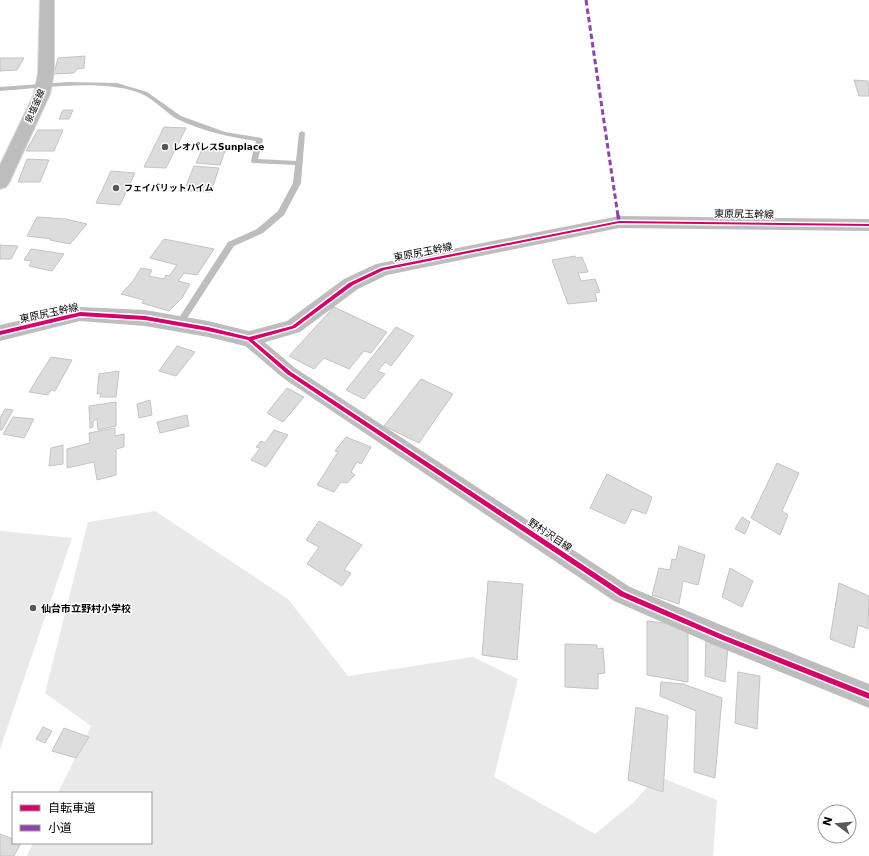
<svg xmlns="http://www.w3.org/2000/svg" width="869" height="856" viewBox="0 0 869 856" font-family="'DejaVu Sans','Noto Sans JP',sans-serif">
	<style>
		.green { fill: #e9e9e9 }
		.building { fill: #dcdcdc; stroke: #c4c4c4 }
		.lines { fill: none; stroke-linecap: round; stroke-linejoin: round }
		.primary-casing { stroke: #dbdbdb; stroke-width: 2 }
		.service { fill: #bdbdbd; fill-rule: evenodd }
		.minor { fill: #bdbdbd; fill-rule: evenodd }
		.tertiary { fill: #bdbdbd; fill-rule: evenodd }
		.primary { fill: #bdbdbd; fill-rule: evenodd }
		.quiet-far1 { stroke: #8e44ad; stroke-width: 3; stroke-dasharray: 5.5 3; stroke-linecap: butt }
		.quiet { stroke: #8e44ad; stroke-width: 3.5; stroke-dasharray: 8 3.5; stroke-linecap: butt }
		.cycleway-casing { stroke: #fff; stroke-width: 3 }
		.cycleway { fill: #d6006c; fill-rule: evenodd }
		.poi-dot { fill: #595959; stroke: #fff; stroke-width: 1.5 }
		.labels { text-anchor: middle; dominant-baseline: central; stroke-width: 3; stroke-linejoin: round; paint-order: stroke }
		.far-street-label { font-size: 9px; fill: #000; stroke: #fff }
		.far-poi-label { font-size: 9px; font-weight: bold; fill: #000; stroke: #fff; text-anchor: start }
		.street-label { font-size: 10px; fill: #000; stroke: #fff }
		.poi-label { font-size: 10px; font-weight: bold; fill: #000; stroke: #fff; text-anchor: start }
	</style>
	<rect width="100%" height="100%" fill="#fff"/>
	<g class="green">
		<path d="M155,511L288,599L348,676L473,657L518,679L494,777L595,834L633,803L657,776L717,800L713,856H27L33,843H151V793H58L91,726L45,693L88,522Z"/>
		<path d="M0,531L72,538L0,749Z"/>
	</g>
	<g class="building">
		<path d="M85,56L84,68L77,69L74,73L54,74L58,58Z"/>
		<path d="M0,58H24L17,70L0,71Z"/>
		<path d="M854,80L868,81L869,96H859Z"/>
		<path d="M63,110H73L69,119H59Z"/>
		<path d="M164,127L186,128L166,168L144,167Z"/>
		<path d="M38,130H63L54,151H26Z"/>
		<path d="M203,147L226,148L220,165L196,163Z"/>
		<path d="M27,159L49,160L40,182H18Z"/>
		<path d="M194,166L219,168L211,192L184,191Z"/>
		<path d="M111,171L135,173L120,205L96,203Z"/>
		<path d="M37,217L66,219L87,224L70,244L50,240L51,239L27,236Z"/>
		<path d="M164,239L214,249L197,275L184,273L178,281L190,284L182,298L169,311L142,303L144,300L121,294L133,281L141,268L152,270L149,276L164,279L166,275L169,276L177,265L150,258Z"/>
		<path d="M0,245L18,246L11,259H0Z"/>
		<path d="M31,249L64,254L52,271L29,266L32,261L24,260Z"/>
		<path d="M575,256L576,258L582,257L588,272L578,273L581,281L595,279L600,292L595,293L597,301L568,304L552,260Z"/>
		<path d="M334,307L387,332L371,353L364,351L349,369L324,358L314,369L289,356Z"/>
		<path d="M396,327L414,336L391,366L385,362L378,371L385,374L364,399L346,390Z"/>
		<path d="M177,346L195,352L176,376L159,371Z"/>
		<path d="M51,357L72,360L55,391L51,390L48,395L29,392Z"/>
		<path d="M119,371L116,397H100L101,393L97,394L99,374Z"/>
		<path d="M421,379L453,394L419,443L384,426Z"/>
		<path d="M287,388L304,397L283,422L267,413Z"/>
		<path d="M150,400L152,415L139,418L137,404Z"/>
		<path d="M116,402V426L98,430L97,419L93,421V427L90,428L89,406Z"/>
		<path d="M5,409L13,410L2,430H0V418Z"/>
		<path d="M187,415L189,426L160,433L157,422Z"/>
		<path d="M13,417L34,419L24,438L3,434Z"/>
		<path d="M115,428V436L124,434V447L116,449V475L97,480L94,462L67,468V449L90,443L89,433Z"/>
		<path d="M274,430L288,435L266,467L251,460L260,448L256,447L261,441L265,443Z"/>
		<path d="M346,437L371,447L361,464L357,462L351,472L355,475L347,483L341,482L334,492L317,485L338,452L335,451Z"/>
		<path d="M63,445V464L49,466L51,448Z"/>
		<path d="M777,463L799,473L782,511L788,515L780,535L751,518Z"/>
		<path d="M607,474L652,497L646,514L632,509L625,524L590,508Z"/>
		<path d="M742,517L750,522L745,534L735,529Z"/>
		<path d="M319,521L362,545L344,570L351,573L342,586L307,564L319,547L306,540Z"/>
		<path d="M679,546L705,555L698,585L683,581L679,604L652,595L659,568L670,570L672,559L676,560Z"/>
		<path d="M730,568L753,581L742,607L722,597Z"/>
		<path d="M488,581L523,584L517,660L482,655Z"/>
		<path d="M839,583L869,596L868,629L858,625L854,648L830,639Z"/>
		<path d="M647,621L672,624L688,633V682L647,675Z"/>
		<path d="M706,640L728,646L725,682L705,676Z"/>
		<path d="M565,644L597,645V649L603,648L605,673L598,674V689L565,687Z"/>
		<path d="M738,672L760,676L757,729L735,723Z"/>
		<path d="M661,682L683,684L722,698L715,778L694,772L696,711L660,696Z"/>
		<path d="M636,707L668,716L663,792L628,780Z"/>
		<path d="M43,727L52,731L45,743L36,739Z"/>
		<path d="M64,728L89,737L76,758L52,751Z"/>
		<path d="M0,834L13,839V843H21L14,856H0Z"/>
	</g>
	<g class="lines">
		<g class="primary-casing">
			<path id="primary" d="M40,0H54V73L50,94L9,183L6,187L0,189V165L34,94L38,73Z"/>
		</g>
		<path class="service" d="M68,82L117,83L147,92L181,116L225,132L262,138L263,140L258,159L296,161L299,133L302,131L305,133L301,183L284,215L263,233L234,246L182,326H176L175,324L228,242L257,229L278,211L293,183L295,165L252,163L251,161L256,141C229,137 202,131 177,119C165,112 155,100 142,94C107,78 39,88 0,91V87Z"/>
		<path class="minor" d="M249,332L255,334L295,368L630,587L726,627L869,684V708L714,645L614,601L283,378L243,344L240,339L243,334Z"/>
		<path class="tertiary" d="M619,216L869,219V231L619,228L387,275L358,289L300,332L249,347L208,337L145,326L80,321L0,341V325L80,307L145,310L208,321L249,331L287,321L344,279L376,264Z"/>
		<use href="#primary" class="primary"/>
		<path class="quiet-far1" d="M586,0L618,216"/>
		<path class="quiet" d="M618,215L619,222"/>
		<g class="cycleway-casing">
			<path id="cycleway" d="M619,221L869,224V226L619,223L384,270L353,285L295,328L253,340L291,372L624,592L723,635L869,693V699L720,639L620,596L287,374L248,340L208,331L145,320L80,316L0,335V331L80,312L145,316L208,327L249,337L292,326L349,283L381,268Z"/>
		</g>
		<use href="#cycleway" class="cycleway"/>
	</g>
	<g class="poi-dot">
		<circle cx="165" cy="147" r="4"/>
		<circle cx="116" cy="188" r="4"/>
		<circle cx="33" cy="608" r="4"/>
	</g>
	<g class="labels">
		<g class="far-street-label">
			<text transform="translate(35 106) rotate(-67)">泉塩釜線</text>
		</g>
		<g class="far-poi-label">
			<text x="173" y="147">レオパレスSunplace</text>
			<text x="124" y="188">フェイバリットハイム</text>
		</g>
		<g class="street-label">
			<text transform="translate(744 214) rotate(1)">東原尻玉幹線</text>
			<text transform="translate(423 252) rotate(-11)">東原尻玉幹線</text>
			<text transform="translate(49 313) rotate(-12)">東原尻玉幹線</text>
			<text transform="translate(550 535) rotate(34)">野村沢目線</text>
		</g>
		<g class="poi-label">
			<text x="41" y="608">仙台市立野村小学校</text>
		</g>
	</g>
	<rect x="12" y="792" width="140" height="52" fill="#ffffff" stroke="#999999"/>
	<rect x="20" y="805" width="20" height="6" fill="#d6006c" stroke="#999999"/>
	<text x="48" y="812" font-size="12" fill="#000000">自転車道</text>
	<rect x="20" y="825" width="20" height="6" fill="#8e44ad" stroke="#999999"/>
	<text x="48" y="832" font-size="12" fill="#000000">小道</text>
	<g transform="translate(837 824) rotate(286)"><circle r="19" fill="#ffffff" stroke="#999999"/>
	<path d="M0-3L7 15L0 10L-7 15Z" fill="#595959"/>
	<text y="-6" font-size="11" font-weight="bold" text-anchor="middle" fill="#000000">N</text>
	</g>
</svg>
